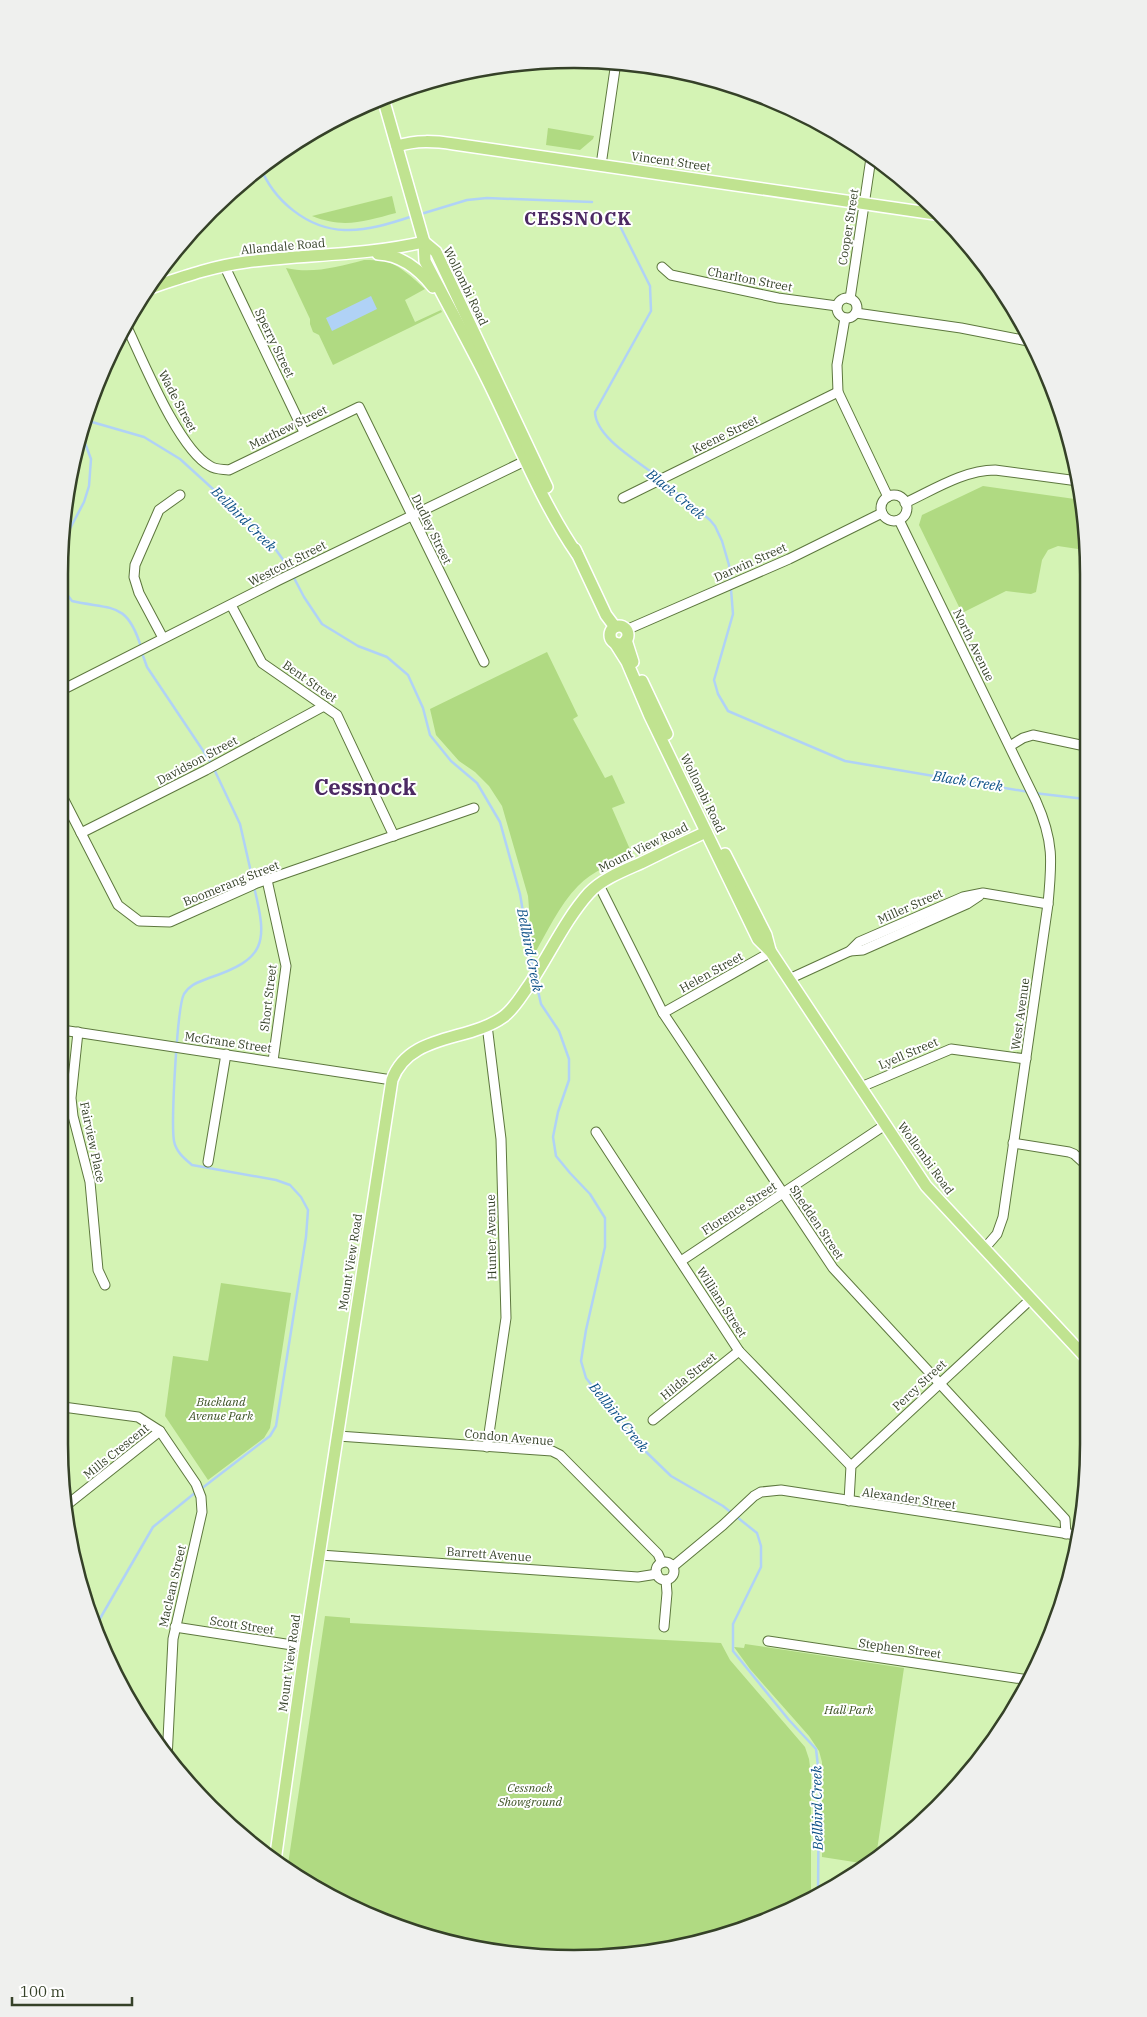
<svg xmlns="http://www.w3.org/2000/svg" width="1147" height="2017" viewBox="0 0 1147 2017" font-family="'IBM Plex Serif',serif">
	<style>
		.green { fill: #b0da82 }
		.water { fill: #b0d2f6 }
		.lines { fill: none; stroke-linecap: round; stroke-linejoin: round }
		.stream { stroke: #b0d2f6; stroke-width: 2.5 }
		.minor-casing { stroke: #5d773e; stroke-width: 11 }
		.major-casing { stroke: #fff; stroke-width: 14 }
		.minor { stroke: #fff; stroke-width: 9 }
		.major { stroke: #c0e390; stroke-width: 11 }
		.labels { text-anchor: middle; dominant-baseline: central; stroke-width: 4; stroke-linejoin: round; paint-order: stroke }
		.street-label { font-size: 12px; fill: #354128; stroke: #fff }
		.park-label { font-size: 12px; font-style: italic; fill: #3b5023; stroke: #fff }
		.water-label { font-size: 14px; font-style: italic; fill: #0b4f86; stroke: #fff }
		.district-label { font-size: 18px; font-weight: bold; letter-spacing: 1px; fill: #4c2a63; stroke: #fff }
		.town-label { font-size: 22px; font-weight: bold; fill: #4c2a63; stroke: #fff }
		.rim { fill: none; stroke: #354128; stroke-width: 2.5 }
	</style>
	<rect width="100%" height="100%" fill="#d4f3b4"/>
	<g class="green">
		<path d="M548,128L594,136L593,139L580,150L546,145Z"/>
		<path d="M392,196L396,213C365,221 344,229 312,216Z"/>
		<path d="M364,260C370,260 378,260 384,261C399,264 414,279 425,289L405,300L415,322L441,310L442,312L333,365L319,335L313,332L310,324V319L286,268C312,274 338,267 364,260Z"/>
		<path d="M983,486L1082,500L1084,505L1078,549L1058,546L1048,550L1042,560L1036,592L1031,594L1006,591L962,613L919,525L922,515Z"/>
		<path d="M547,652L578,716L573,719L605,778L612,775L625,803L612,808L632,854C614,863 592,871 578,886C559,905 547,933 533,956L528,896L502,806L489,786L475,772L459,761L436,735L430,709Z"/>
		<path d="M221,1283L291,1293L270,1428L264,1438L208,1480L165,1416L173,1356L208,1361Z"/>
		<path d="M325,1616L350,1618V1623L721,1643L730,1660L805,1747L809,1759L811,1775V1899L770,1919L674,1948L607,1957L507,1954L440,1941L346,1905L287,1871Z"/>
		<path d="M745,1644L904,1668L876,1857L867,1864L822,1857V1762L819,1751L809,1736L750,1669L734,1647L744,1648Z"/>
	</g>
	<path class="water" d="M371,296L377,309L332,331L326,318Z"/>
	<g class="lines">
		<g class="stream">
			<path d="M260,166C273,200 307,229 345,230C367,231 392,223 413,216"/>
			<path d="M609,213L620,226L650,286L651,311L595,412C596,438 638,461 658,477"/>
			<path d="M421,214L467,200L487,198L592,202"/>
			<path d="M85,420L144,437L180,459L269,540L291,571"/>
			<path d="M80,430L91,459L89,486L84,502L64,540L62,583L66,593L72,601C112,610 127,601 141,647"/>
			<path d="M662,481L710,520L715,526L722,541L729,565L733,614L714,680L718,694L728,711L845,761L1029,792"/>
			<path d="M293,576L304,597L322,624L358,646L387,657L408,675L423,708L430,735L451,761L477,783L500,822L520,894L533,971"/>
			<path d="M142,653L147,667L212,764"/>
			<path d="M214,769L240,824L253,881"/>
			<path d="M1034,793L1085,799"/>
			<path d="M536,982L541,1004L559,1031L569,1059V1080L558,1112L553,1137L556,1156L570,1173L590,1194L605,1218V1247L586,1330L581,1361L586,1378L641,1447L671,1476L723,1506L757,1533L761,1546V1567L733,1624V1651L789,1720L816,1749L819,1775L818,1895"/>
			<path d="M201,1489L270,1436L276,1426L306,1237L308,1210L301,1197L290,1185L276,1180L192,1165C185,1159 176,1152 174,1141C171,1123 177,1007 184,994C190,984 199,982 209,978C266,959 268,943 254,887"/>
			<path d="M94,1629L153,1527L196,1492"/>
		</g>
		<g class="minor-casing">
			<g id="minor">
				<path d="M601,165L616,62"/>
				<path d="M224,265L304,432"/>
				<path d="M662,267L671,275L685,278L778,298L837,306"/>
				<circle cx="847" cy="308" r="10"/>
				<path d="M850,299L871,158"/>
				<path d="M856,313L961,328L1028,341"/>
				<path d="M845,318L837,365L838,392L888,497"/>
				<path d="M125,323C142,358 178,449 210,466C216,470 223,469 229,470L359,407L484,662"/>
				<circle cx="894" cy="508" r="13"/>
				<path d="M623,498L838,392"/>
				<path d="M905,503C933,490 964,470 995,470L1078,481"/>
				<path d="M899,520L1036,801C1054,841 1052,862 1048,904L1003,1217L997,1234L984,1249"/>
				<path d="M231,605L262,663L337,715L394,836"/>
				<path d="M626,630L789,559L882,513"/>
				<path d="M163,638L139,593L134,577L135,565L159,510L180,495"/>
				<path d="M60,691L279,580L525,461"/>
				<path d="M1010,746L1023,738L1033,735L1085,746"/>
				<path d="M61,794L118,905L139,921L170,922L257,883L474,808"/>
				<path d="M81,833L206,770L324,706"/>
				<path d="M267,880L286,966L273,1061"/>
				<path d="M599,885L663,1013L833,1268L1065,1519L1066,1534"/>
				<path d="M850,951L863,950L967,904L979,896"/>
				<path d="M789,979L850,951L859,942L963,897L983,893L1048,904"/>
				<path d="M663,1013L771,952"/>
				<path d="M62,1030L392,1080"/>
				<path d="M78,1032L71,1098L73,1116L90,1182L98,1270L105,1285"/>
				<path d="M861,1087L951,1049L1026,1059"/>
				<path d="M596,1132L739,1351L851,1466"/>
				<path d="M1013,1143L1069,1152L1074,1154L1086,1165"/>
				<path d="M208,1162L226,1054"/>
				<path d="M681,1261L885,1125"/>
				<path d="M63,1407L138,1417L160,1431L196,1484L201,1497L202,1512L173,1639L167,1759"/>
				<path d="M653,1420L739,1351"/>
				<path d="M338,1436L552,1451L560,1455L658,1554L662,1563"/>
				<path d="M487,1447L506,1318L501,1139L487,1025"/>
				<path d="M849,1501L851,1466L1031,1299"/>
				<path d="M63,1508L160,1431"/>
				<path d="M320,1555L638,1577L657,1574"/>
				<circle cx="665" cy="1571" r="9"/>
				<path d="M672,1565L676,1564L723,1525L754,1496L761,1492L781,1490L1076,1535"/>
				<path d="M175,1627L305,1647"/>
				<path d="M664,1627L667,1593L666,1580"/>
				<path d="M768,1641L1029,1680"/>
			</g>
		</g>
		<g class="major-casing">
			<g id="major">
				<path d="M383,98L424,242L425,261C445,300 467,339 487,379C516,437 540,500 577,554"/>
				<path d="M397,146C417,140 434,141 454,144L942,215"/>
				<path d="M424,242L436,252L547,487"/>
				<path d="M378,254C402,255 419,269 433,287"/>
				<path d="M147,289C180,278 213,266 246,262C307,254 363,256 424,242"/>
				<path d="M575,549L606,615L615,627"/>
				<circle cx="619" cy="635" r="9"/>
				<path d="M626,640L633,662"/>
				<path d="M615,643L627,662L650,716L758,939L771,952L926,1186L1087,1359"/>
				<path d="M642,681L667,734"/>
				<path d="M725,854L766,935L770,950"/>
				<path d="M275,1861L305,1647L392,1080C409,1033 468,1042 503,1017C513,1010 520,998 527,988C548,958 564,921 589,893C602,879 623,871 641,863C663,852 684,842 706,832"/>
			</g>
		</g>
		<use href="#minor" class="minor"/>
		<use href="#major" class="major"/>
	</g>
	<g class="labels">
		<g class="street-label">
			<text transform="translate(671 161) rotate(8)">Vincent Street</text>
			<text transform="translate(848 227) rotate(-81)">Cooper Street</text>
			<text transform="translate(283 246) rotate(-5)">Allandale Road</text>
			<text transform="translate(750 279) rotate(11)">Charlton Street</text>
			<text transform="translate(466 286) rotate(64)">Wollombi Road</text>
			<text transform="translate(275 343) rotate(64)">Sperry Street</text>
			<text transform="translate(178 401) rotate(62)">Wade Street</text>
			<text transform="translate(288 427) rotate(-26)">Matthew Street</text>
			<text transform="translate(725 434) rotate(-26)">Keene Street</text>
			<text transform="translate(432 529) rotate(64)">Dudley Street</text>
			<text transform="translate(750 562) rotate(-24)">Darwin Street</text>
			<text transform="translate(287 563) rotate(-27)">Westcott Street</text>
			<text transform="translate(974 645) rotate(64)">North Avenue</text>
			<text transform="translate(310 681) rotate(35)">Bent Street</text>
			<text transform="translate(197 760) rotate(-28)">Davidson Street</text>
			<text transform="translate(703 793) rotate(64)">Wollombi Road</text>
			<text transform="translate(643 847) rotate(-26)">Mount View Road</text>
			<text transform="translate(231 883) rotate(-22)">Boomerang Street</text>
			<text transform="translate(910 906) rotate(-24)">Miller Street</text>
			<text transform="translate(711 972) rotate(-29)">Helen Street</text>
			<text transform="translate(268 998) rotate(-83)">Short Street</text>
			<text transform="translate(1020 1014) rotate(-82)">West Avenue</text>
			<text transform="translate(228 1042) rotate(8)">McGrane Street</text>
			<text transform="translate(908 1053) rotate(-23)">Lyell Street</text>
			<text transform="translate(93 1142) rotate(78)">Fairview Place</text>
			<text transform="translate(926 1158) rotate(54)">Wollombi Road</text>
			<text transform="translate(739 1208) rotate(-33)">Florence Street</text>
			<text transform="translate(817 1222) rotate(56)">Shedden Street</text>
			<text transform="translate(491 1237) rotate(-91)">Hunter Avenue</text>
			<text transform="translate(350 1262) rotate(-81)">Mount View Road</text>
			<text transform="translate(722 1302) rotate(57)">William Street</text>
			<text transform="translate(688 1376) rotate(-39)">Hilda Street</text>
			<text transform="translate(919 1385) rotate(-43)">Percy Street</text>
			<text transform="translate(509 1437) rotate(5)">Condon Avenue</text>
			<text transform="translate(116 1451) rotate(-39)">Mills Crescent</text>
			<text transform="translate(909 1498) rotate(8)">Alexander Street</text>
			<text transform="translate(489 1554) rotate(4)">Barrett Avenue</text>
			<text transform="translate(172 1586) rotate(-77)">Maclean Street</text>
			<text transform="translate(242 1625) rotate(9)">Scott Street</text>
			<text transform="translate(900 1648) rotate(8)">Stephen Street</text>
			<text transform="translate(289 1663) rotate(-82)">Mount View Road</text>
		</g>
		<g class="park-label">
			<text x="221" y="1401">Buckland<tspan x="221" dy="14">Avenue Park</tspan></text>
			<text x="849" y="1709">Hall Park</text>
			<text x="530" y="1787">Cessnock<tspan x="530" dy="14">Showground</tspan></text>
		</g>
		<g class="water-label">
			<text transform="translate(676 494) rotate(39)">Black Creek</text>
			<text transform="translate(244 519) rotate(45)">Bellbird Creek</text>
			<text transform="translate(968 781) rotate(9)">Black Creek</text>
			<text transform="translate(530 950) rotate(79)">Bellbird Creek</text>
			<text transform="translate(619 1417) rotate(51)">Bellbird Creek</text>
			<text transform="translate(817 1808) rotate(-91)">Bellbird Creek</text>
		</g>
		<g class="district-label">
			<text x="578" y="218">CESSNOCK</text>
		</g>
		<g class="town-label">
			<text x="365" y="786">Cessnock</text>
		</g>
	</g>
	<path d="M0 0H1147V2017H0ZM574 68H574A506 506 0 0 1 1080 574V1444A506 506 0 0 1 574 1950H574A506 506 0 0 1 68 1444V574A506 506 0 0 1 574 68Z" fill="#eff0ee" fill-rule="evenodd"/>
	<path class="rim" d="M574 68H574A506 506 0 0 1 1080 574V1444A506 506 0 0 1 574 1950H574A506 506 0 0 1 68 1444V574A506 506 0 0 1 574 68Z"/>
	<path d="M12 1997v8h120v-8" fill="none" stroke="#354128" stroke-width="2.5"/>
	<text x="20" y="1997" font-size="15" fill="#354128" stroke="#ffffff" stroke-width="4" paint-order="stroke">100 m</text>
</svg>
